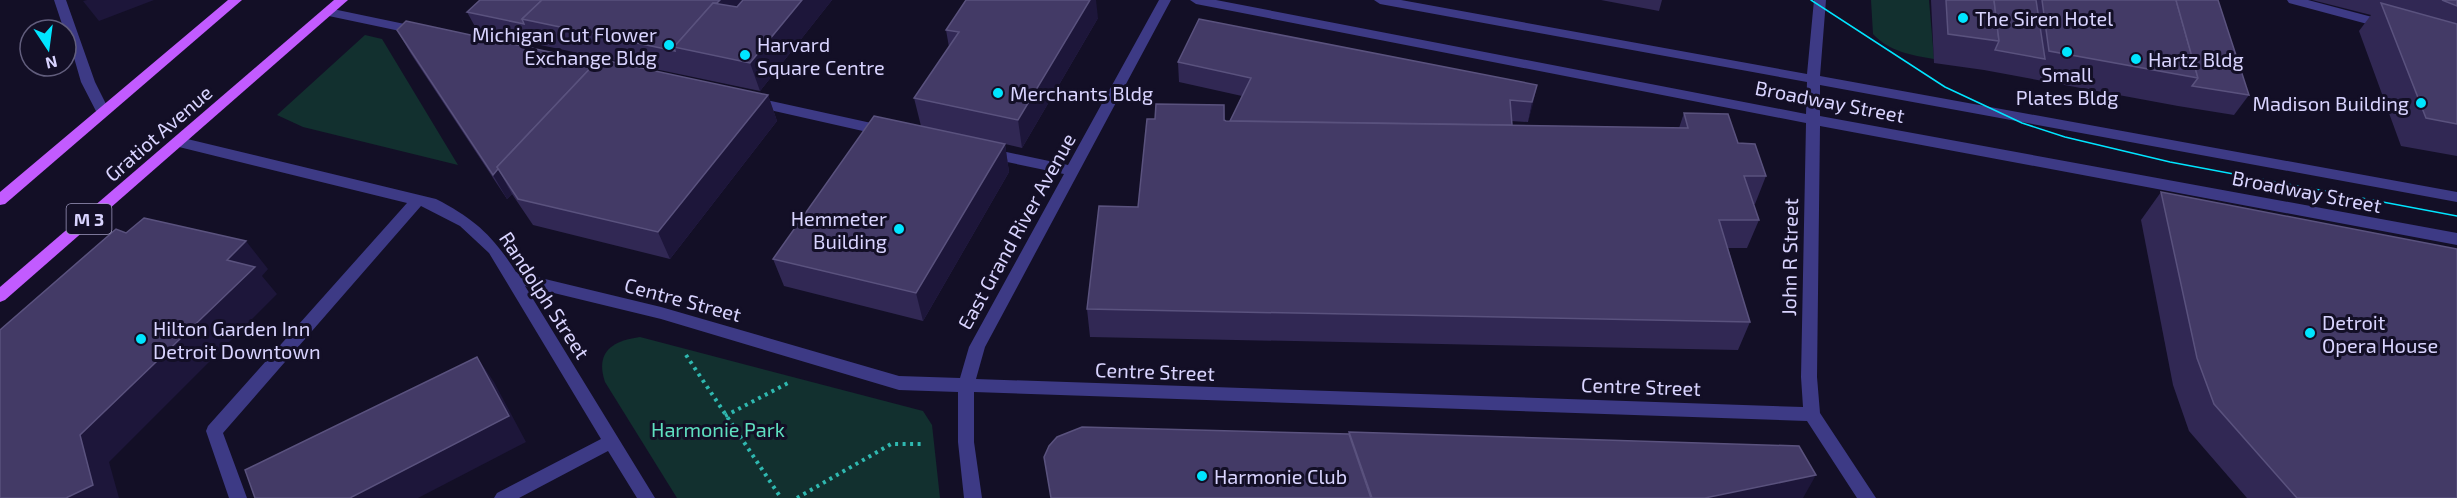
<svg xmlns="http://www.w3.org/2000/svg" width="2457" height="498" viewBox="0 0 2457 498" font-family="'Exo 2',sans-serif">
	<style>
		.green { fill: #12302f }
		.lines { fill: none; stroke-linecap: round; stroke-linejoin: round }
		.path { stroke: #2fb8b0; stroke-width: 4; stroke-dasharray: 3 4.5; stroke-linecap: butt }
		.minor { fill: #3d3a85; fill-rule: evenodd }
		.major { fill: #c25bff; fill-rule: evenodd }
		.tram { stroke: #00e5ff; stroke-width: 1.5 }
		.wall { fill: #312854 }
		.shaded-wall { fill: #1d163a }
		.building { fill: #433a66; stroke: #5a527e; stroke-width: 1.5 }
		.poi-dot { fill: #00e5ff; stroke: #130f26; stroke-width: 2 }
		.labels { text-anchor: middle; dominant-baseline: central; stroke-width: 6; stroke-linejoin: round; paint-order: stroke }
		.shield { fill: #130f26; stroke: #9e99be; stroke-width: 1.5 }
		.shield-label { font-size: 18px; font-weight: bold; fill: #d9d4ff }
		.poi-label { font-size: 20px; fill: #d9d4ff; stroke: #130f26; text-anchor: start }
		.street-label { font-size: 20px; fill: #d9d4ff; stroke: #130f26 }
		.park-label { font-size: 20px; fill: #5fe0c0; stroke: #130f26 }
	</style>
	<rect width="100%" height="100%" fill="#130f26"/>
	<g class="green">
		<path d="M1871,0H1929L1934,59C1911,55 1890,52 1873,34Z"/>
		<path d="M365,35L382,39L458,165L303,127L277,115Z"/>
		<path d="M640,337L923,411L932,425L940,498H677L605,382C595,352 612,341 640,337Z"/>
	</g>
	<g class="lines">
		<g class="path">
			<path d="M686,355L781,498"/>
			<path d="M725,416L788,383"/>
			<path d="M797,498L891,444H925"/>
		</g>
		<g class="minor">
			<path d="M54,0H66L95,82L110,112L108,115H98L81,82L66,30H64Z"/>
			<path d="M1159,0H1171L985,347L976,379L1803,407L1801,377L1806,123L1196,4L1190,0H1216L1806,114L1807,82L1380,4L1374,0H1401L1807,74L1814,0H1826L1820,76L2457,192V202L1820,85V116L2457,233V245L1820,126L1817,377L1820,413L1876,498H1857L1807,421L974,392V442L982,498H964L958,442V392L899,390L661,319L525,286L655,498H637L608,451L519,498H494L497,493L601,439L489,253L460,226L421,206L223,433L247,498H229L206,431L208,426L407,203L179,147L174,145L172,142L174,139L179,137L436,199C475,219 493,236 516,272L661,307L899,376L960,378L969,347L1064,174L988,158L981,153L988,148L1068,165Z"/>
			<path d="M2287,0H2308L2391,22L2392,25L2386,29L2289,3Z"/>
			<path d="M328,8L419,27L425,31L419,35L324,15L322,12Z"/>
			<path d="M753,97L885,126L892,131L885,136L748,105L746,102L748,99Z"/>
		</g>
		<g class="major">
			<path d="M228,0H242L5,204L0,205V192Z"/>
			<path d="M334,0H348L5,300L0,302V287Z"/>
		</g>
		<path class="tram" d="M1811,0L1945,87L2022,123L2065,137L2170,162L2457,216"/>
	</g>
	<g class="wall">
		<path d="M832,0L760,91L478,32L467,12Z"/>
		<path d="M1601,0H1662L1659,11Z"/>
		<path d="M1931,0H2218L2249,95L2234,115L2178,106L1984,70L1934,63Z"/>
		<path d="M2312,0H2457V156L2401,146L2359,31L2371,15Z"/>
		<path d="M1098,18L1022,148L1005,144L1009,172L923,321L784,286L773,259L921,126L914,98L949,47L946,30Z"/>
		<path d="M397,30L596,62L768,95L777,121L670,259L533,225L512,194L507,199L411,54Z"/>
		<path d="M1178,62L1537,85L1528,122L1511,121L1512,125L1679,128L1684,113L1738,143L1766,176L1755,204H1753L1759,220L1747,248H1728L1750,322L1738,350L1090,337L1087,309L1138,207L1155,119L1224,105L1225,121H1230L1242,96L1179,82Z"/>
		<path d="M2161,192L2457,498H2247L2189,431L2173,385L2141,220Z"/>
	</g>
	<g class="shaded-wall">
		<path d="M87,0H154L99,21L83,1Z"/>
		<path d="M720,0H749L678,48Z"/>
		<path d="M802,0H832L760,91L750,63Z"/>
		<path d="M1090,0H1096L1098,18L1022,148L1018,120Z"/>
		<path d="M1537,85L1533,104L1528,122L1532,102Z"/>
		<path d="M768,95L777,121L670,259L658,232Z"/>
		<path d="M1005,144L1009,172L923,321L916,293Z"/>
		<path d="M498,169L512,194L507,199L493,175Z"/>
		<path d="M246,241L268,269L262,276L277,294L109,462L119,498H66L80,435L227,260Z"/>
		<path d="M477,357L494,382L526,442L418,498H350Z"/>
		<path d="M1816,475L1803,498H1705Z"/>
	</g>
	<g class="building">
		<path d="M480,0H542L522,19L524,24L467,12Z"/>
		<path d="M542,0H720L717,3H713L674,47L675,51L522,19Z"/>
		<path d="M743,0H802L750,63L674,47L713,3L737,7Z"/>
		<path d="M966,0H1090L1018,120L914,98L959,32L946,30Z"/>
		<path d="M1946,0H1994L1999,41L1948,34Z"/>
		<path d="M1994,0H2036L2045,59L1995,50L1999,41Z"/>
		<path d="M2042,0H2176L2198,78L2049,51Z"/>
		<path d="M2176,0H2218L2249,95L2192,86L2198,78Z"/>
		<path d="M2442,0H2457V6Z"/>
		<path d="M2381,3L2457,24V124L2426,118Z"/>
		<path d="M1199,19L1537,85L1532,102L1510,100L1512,125L1230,121L1251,78L1178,62Z"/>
		<path d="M406,21L596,62L497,167L498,169L493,175L397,30Z"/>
		<path d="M599,59L768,95L658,232L518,199L497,167Z"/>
		<path d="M1156,104L1224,105V120L1226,121L1688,128L1684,113L1728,114L1738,143L1755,144L1766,176H1744L1759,220H1719L1750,322L1087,309L1099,206L1138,207L1147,119H1155Z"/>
		<path d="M874,116L1005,144L916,293L773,259Z"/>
		<path d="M2161,192L2457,249V498H2297L2214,404L2197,358Z"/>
		<path d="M144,218L246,241L227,260L255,267L80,435L93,485L66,498H0V330L116,229L126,233Z"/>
		<path d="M477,357L509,416L350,498H255L245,470Z"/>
		<path d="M1082,427L1349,434L1371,498H1051L1044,457L1049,446L1057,437Z"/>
		<path d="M1349,432L1799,446L1816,475L1705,498H1372Z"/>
	</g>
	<g class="poi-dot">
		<circle cx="1963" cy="18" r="6"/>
		<circle cx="669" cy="45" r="6"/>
		<circle cx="2067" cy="52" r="6"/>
		<circle cx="745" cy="55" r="6"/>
		<circle cx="2136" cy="59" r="6"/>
		<circle cx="998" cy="93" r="6"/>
		<circle cx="2421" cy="103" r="6"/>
		<circle cx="899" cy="229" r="6"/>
		<circle cx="2310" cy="333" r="6"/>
		<circle cx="141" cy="339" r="6"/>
		<circle cx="1202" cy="476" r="6"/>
	</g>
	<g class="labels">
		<rect class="shield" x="66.5" y="204" width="45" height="30" rx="4.5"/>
		<g class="shield-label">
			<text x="89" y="219">M 3</text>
		</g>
		<g class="poi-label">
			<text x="1975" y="18">The Siren Hotel</text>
			<text x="657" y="34" text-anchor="end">Michigan Cut Flower<tspan x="657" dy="23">Exchange Bldg</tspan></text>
			<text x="757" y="44">Harvard<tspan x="757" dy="23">Square Centre</tspan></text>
			<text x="2148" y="59">Hartz Bldg</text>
			<text x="2067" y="74" text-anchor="middle">Small<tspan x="2067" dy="23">Plates Bldg</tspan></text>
			<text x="1010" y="93">Merchants Bldg</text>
			<text x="2409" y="103" text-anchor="end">Madison Building</text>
			<text x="887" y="218" text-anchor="end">Hemmeter<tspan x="887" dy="23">Building</tspan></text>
			<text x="2322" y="322">Detroit<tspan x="2322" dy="23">Opera House</tspan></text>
			<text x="153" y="328">Hilton Garden Inn<tspan x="153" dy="23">Detroit Downtown</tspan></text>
			<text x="1214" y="476">Harmonie Club</text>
		</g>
		<g class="street-label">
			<text transform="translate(1830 101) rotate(11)">Broadway Street</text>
			<text transform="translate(158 133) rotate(-41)">Gratiot Avenue</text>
			<text transform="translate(2307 191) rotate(11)">Broadway Street</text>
			<text transform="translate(1016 231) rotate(-61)">East Grand River Avenue</text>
			<text transform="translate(1789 257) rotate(-89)">John R Street</text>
			<text transform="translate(545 295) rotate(57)">Randolph Street</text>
			<text transform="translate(683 299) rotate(15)">Centre Street</text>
			<text transform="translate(1155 371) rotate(2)">Centre Street</text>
			<text transform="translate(1641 386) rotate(2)">Centre Street</text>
		</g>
		<g class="park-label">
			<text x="718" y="429">Harmonie Park</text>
		</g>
	</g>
	<g transform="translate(48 48) rotate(167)"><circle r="28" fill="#130f26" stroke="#625e7d" stroke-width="1.5"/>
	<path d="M0-4.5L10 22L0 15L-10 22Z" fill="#00e5ff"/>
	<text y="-9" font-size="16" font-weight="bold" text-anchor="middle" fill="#d9d4ff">N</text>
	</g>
</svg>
